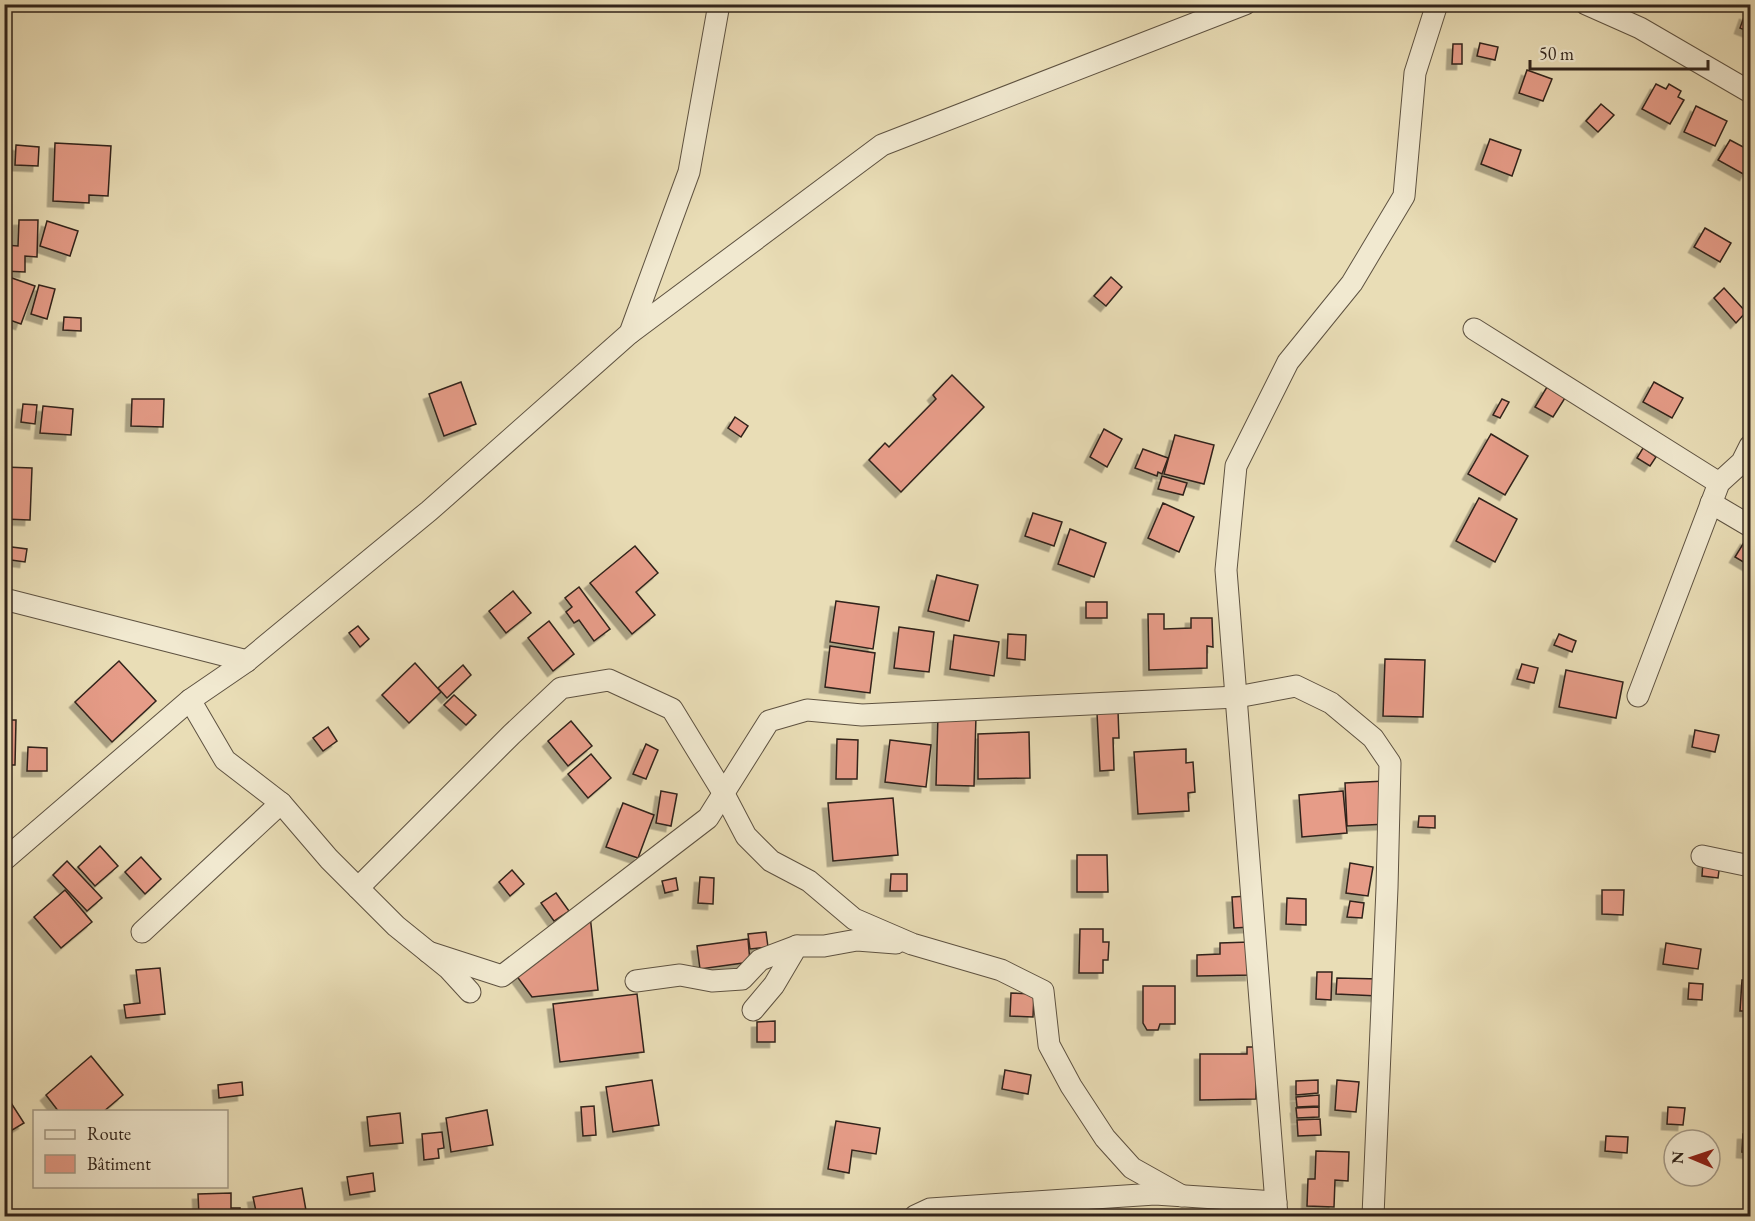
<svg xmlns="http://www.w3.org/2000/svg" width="1755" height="1221" viewBox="0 0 1755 1221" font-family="'EB Garamond',serif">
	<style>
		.building { fill: #e69c88; stroke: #30231a; stroke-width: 1.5; filter: url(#shadow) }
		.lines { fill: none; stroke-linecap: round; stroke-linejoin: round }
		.minor-casing { stroke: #5e5241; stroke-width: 23 }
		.minor { stroke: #f1e9d0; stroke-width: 21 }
	</style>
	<defs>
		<filter id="shadow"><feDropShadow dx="-5.5" dy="5.5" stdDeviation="0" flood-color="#0004"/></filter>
	</defs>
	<rect width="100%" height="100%" fill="#e9ddb6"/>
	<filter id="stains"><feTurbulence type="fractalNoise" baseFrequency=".00333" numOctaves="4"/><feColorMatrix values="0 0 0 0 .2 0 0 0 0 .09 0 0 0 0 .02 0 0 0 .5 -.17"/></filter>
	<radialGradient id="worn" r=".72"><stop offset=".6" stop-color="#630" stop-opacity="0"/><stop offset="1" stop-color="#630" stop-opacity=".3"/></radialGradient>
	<g class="building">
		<path d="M1745,14L1750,16V32L1740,28Z"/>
		<path d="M1480,43L1498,47L1495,60L1477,56Z"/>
		<path d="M1453,44H1462V64H1452Z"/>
		<path d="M1527,70L1552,79L1543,101L1519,93Z"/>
		<path d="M1656,84L1666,89L1669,84L1681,91L1678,97L1684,100L1670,124L1642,109Z"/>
		<path d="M1601,104L1614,115L1598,132L1586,121Z"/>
		<path d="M1696,106L1727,121L1715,146L1684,132Z"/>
		<path d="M1490,139L1521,150L1512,176L1481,164Z"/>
		<path d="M1730,140L1745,148L1748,142L1750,144V165L1745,175L1718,160Z"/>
		<path d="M55,143L111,146L108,196L89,195V203L53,201Z"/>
		<path d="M16,145L39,147L38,166L15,165Z"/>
		<path d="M19,220H38L37,257L25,256V272L4,271V245L18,246Z"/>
		<path d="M47,221L78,231L70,256L40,246Z"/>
		<path d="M1705,228L1731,243L1720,262L1694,247Z"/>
		<path d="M9,277L35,286L21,324L4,318V290Z"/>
		<path d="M1111,277L1122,287L1106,306L1094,296Z"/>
		<path d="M39,285L55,289L47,319L31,314Z"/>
		<path d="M1724,288L1746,312L1736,323L1714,298Z"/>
		<path d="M64,317L81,318V331L63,330Z"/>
		<path d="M952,375L984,407L901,492L869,460L885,443L889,447L936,399L933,395Z"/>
		<path d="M461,382L476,424L444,436L429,394Z"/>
		<path d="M1654,382L1683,398L1672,418L1643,402Z"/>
		<path d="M4,383L10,384L8,401H4Z"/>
		<path d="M1547,387L1565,398L1553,417L1535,407Z"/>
		<path d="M132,399H164L163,427L131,426Z"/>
		<path d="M1502,399L1509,402L1500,418L1493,415Z"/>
		<path d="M23,404L37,405L35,424L21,422Z"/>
		<path d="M43,406L73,409L71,435L40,433Z"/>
		<path d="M735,417L748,426L741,437L728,428Z"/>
		<path d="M1104,429L1122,439L1107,467L1090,457Z"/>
		<path d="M1491,434L1528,456L1505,495L1468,474Z"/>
		<path d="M1175,435L1214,445L1204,484L1164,474Z"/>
		<path d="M1643,448L1656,457L1650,466L1637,458Z"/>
		<path d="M1143,449L1168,458L1162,474L1158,472L1157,476L1135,468Z"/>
		<path d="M4,467L32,468L30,520L4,519Z"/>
		<path d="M1162,476L1187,483L1183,495L1158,489Z"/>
		<path d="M1479,498L1517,519L1495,562L1456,541Z"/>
		<path d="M1163,503L1194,517L1179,552L1148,538Z"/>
		<path d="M1033,513L1062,522L1054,546L1025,536Z"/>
		<path d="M1070,529L1106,543L1094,577L1058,564Z"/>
		<path d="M1746,539L1750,542V566L1735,557Z"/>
		<path d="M4,546L27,549L25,562L4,559Z"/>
		<path d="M635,546L658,573L636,592L655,615L632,634L590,583Z"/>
		<path d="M937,575L978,585L969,621L928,611Z"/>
		<path d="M579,587L610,629L594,641L579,620L574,623L566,612L572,607L565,598Z"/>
		<path d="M513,591L531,613L506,633L489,611Z"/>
		<path d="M836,601L879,607L873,649L830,642Z"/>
		<rect x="1086" y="602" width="21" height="16"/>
		<path d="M1148,614H1164V629L1191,628V618H1212L1213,647L1207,646V668L1149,670Z"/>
		<path d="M549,621L574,654L553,671L528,638Z"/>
		<path d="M358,626L369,639L360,647L349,633Z"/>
		<path d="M899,627L934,632L929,672L894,668Z"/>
		<path d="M1008,634L1026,635L1025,660L1007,658Z"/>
		<path d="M1559,634L1576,641L1572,652L1554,645Z"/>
		<path d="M954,635L999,642L994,676L950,669Z"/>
		<path d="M830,646L875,653L870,693L825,687Z"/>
		<path d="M1385,659L1425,660L1423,717L1383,716Z"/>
		<path d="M119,661L156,701L112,742L75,702Z"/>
		<path d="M415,663L441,692L409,723L382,695Z"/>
		<path d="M1522,664L1538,668L1534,683L1517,679Z"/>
		<path d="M463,665L471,675L447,698L438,688Z"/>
		<path d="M1566,670L1623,682L1616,718L1559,707Z"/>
		<path d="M454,695L476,715L466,725L444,705Z"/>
		<path d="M1118,711L1119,738H1113L1114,770L1100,771L1097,713Z"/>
		<path d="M938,715L976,716L974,786L936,785Z"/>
		<path d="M4,720H16L15,765H4Z"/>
		<path d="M571,721L592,746L568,766L548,741Z"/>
		<path d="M328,727L337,741L323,751L313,738Z"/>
		<path d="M1695,730L1719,735L1715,752L1692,747Z"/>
		<path d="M1029,732L1030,778L978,779V734Z"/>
		<path d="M837,739L858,740L857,779H836Z"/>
		<path d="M890,740L931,745L926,787L885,782Z"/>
		<path d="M646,744L658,750L646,779L633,774Z"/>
		<path d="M28,747L47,748V771H27Z"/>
		<path d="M1186,749V763L1193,762L1195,792L1188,793L1189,811L1138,814L1134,752Z"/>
		<path d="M591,754L611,778L588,798L568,774Z"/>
		<path d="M1385,781L1387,824L1347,826L1345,783Z"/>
		<path d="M661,791L677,794L671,826L656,823Z"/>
		<path d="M1343,791L1347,833L1302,837L1299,795Z"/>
		<path d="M893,798L898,855L833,861L828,803Z"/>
		<path d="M623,803L654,815L638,858L606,847Z"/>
		<path d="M1419,816H1435V828L1418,827Z"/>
		<path d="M4,818L10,819L9,834H4Z"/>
		<path d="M100,846L118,866L95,886L78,867Z"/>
		<path d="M1077,855H1107L1108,892H1077Z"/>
		<path d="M141,857L161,879L145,894L125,872Z"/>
		<path d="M67,861L102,898L87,911L53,875Z"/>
		<path d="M1703,861L1720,863L1718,878L1702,876Z"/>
		<path d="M1350,863L1373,867L1368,896L1346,893Z"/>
		<path d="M512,870L524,884L510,896L499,882Z"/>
		<path d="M891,874H907V891H890Z"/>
		<path d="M700,877L714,878L713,904L698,903Z"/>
		<path d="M676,878L678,890L665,893L662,881Z"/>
		<path d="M65,890L92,922L61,948L34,917Z"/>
		<path d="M1602,890H1624L1623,915L1602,914Z"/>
		<path d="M556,893L569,911L554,921L541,903Z"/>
		<path d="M1249,896L1251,927L1234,928L1232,897Z"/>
		<path d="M1287,898L1306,899V925L1286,924Z"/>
		<path d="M1350,901L1364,903L1362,918L1347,917Z"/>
		<path d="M590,915L598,990L532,997L513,971Z"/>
		<path d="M1080,929H1103V942H1109L1108,960H1103V973H1079Z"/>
		<path d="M766,932L768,947L750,949L748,934Z"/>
		<path d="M748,939L750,962L700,969L697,946Z"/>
		<path d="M1250,942L1251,975L1197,976V955L1220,954V943Z"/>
		<path d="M1666,943L1701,949L1698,969L1663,964Z"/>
		<path d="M160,968L165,1014L126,1018L124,1005L140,1003L136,970Z"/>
		<path d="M1317,972H1332L1331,1000L1316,999Z"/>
		<path d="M1337,978L1379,979L1378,996L1336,994Z"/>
		<path d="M1742,980H1750V1011H1740Z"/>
		<path d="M1689,983L1703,984L1702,1000L1688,999Z"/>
		<path d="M1143,986H1175V1024H1160L1158,1030H1147L1143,1023Z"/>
		<path d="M1011,993L1034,994L1033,1017L1010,1016Z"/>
		<path d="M637,994L644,1052L560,1062L553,1004Z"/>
		<path d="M775,1021V1042H757V1022Z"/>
		<path d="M1247,1047H1261L1256,1064V1099L1200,1100V1054H1247Z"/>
		<path d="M91,1056L123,1095L103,1112H59L46,1095Z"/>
		<path d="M1005,1070L1031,1075L1028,1094L1002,1089Z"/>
		<path d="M652,1080L659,1125L613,1132L606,1087Z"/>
		<path d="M1318,1080V1093L1296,1095V1081Z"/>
		<path d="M1337,1080L1359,1082L1356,1112L1335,1110Z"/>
		<path d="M242,1082L243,1095L219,1098L218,1085Z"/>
		<path d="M4,1092L24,1123L4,1135Z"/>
		<path d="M1319,1095V1106L1297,1107L1296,1097Z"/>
		<path d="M594,1106L596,1135L583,1136L581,1107Z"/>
		<path d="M1319,1107V1117L1297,1118L1296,1108Z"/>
		<path d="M1668,1107L1685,1108L1683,1125L1667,1124Z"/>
		<path d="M487,1110L493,1145L451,1152L446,1118Z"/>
		<path d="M400,1113L403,1143L370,1146L367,1117Z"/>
		<path d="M1320,1119L1321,1135L1298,1136L1297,1120Z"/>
		<path d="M836,1121L880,1128L876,1154L852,1150L849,1173L828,1169Z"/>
		<path d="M442,1132L444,1148L438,1149L439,1158L424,1160L422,1134Z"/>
		<path d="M1743,1134H1750V1153L1742,1152Z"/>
		<path d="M1606,1136L1628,1137L1627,1153L1605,1151Z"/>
		<path d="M1316,1151L1349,1152L1348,1181L1335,1180L1334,1207L1307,1206L1308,1179H1315Z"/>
		<path d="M373,1173L375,1191L350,1195L347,1177Z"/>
		<path d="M302,1188L307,1216H257L253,1197Z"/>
		<path d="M231,1193V1208H240V1216H199L198,1194Z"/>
		<path d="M1199,1211H1223L1222,1216H1199Z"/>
	</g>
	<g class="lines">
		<g class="minor-casing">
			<g id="minor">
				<path d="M1586,4L1640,28L1750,92"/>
				<path d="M1474,329L1719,483"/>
				<path d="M630,333L882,145L1245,4"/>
				<path d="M1711,503L1750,526"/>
				<path d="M4,599L247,661"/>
				<path d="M1638,696L1719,483L1742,462L1750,446"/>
				<path d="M190,700L225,760L281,803L329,859L396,926L448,968L470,992"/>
				<path d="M1702,856L1750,866"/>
				<path d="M4,860L190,700L247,661L429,511L630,333L689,172L719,4"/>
				<path d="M358,888L512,734L561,688L609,680L672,709L724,794L746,836L771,861L809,881L854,919L912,944L1001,970L1043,991L1049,1045L1071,1086L1105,1138L1132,1168L1182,1196"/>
				<path d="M142,932L281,803"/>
				<path d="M428,952L502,976L708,818L769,721L807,710L862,715L1237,697L1296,686L1331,703L1373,738L1390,763L1387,888L1373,1216"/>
				<path d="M636,981L680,975L712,981L742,979L760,960L797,946"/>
				<path d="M753,1010L774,985L797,946H824L857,940L896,943"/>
				<path d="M915,1216L930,1209L1155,1194L1276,1202"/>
				<path d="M1277,1216L1226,570L1236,466L1288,362L1352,283L1404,196L1415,73L1437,4"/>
			</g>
		</g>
		<use href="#minor" class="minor"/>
	</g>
	<rect width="1755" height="1221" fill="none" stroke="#e9ddb6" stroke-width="24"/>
	<rect x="6" y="6" width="1743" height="1209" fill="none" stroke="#30231a" stroke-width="3"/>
	<rect x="12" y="12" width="1731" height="1197" fill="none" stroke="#30231a" stroke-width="1.5"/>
	<rect x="33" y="1110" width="195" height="78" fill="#f1e9d0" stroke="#a49a87" stroke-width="1.5"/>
	<rect x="45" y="1130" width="30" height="9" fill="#f1e9d0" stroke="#a49a87" stroke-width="1.5"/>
	<text x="87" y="1140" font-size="18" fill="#30231a">Route</text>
	<rect x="45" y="1155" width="30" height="18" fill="#e69c88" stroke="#a49a87" stroke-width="1.5"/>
	<text x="87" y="1170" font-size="18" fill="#30231a">Bâtiment</text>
	<g transform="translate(1692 1158) rotate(272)"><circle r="28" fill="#f1e9d0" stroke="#a49a87" stroke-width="1.5"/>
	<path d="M0-4.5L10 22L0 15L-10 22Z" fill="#8f2418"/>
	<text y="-9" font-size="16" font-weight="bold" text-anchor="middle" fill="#30231a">N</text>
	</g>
	<path d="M1530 60v9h178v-9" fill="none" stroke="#30231a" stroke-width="3"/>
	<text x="1539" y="60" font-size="18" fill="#30231a" stroke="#f1e9d0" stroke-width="4.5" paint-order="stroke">50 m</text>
	<rect width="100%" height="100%" filter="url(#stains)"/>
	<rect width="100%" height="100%" fill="url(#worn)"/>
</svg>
